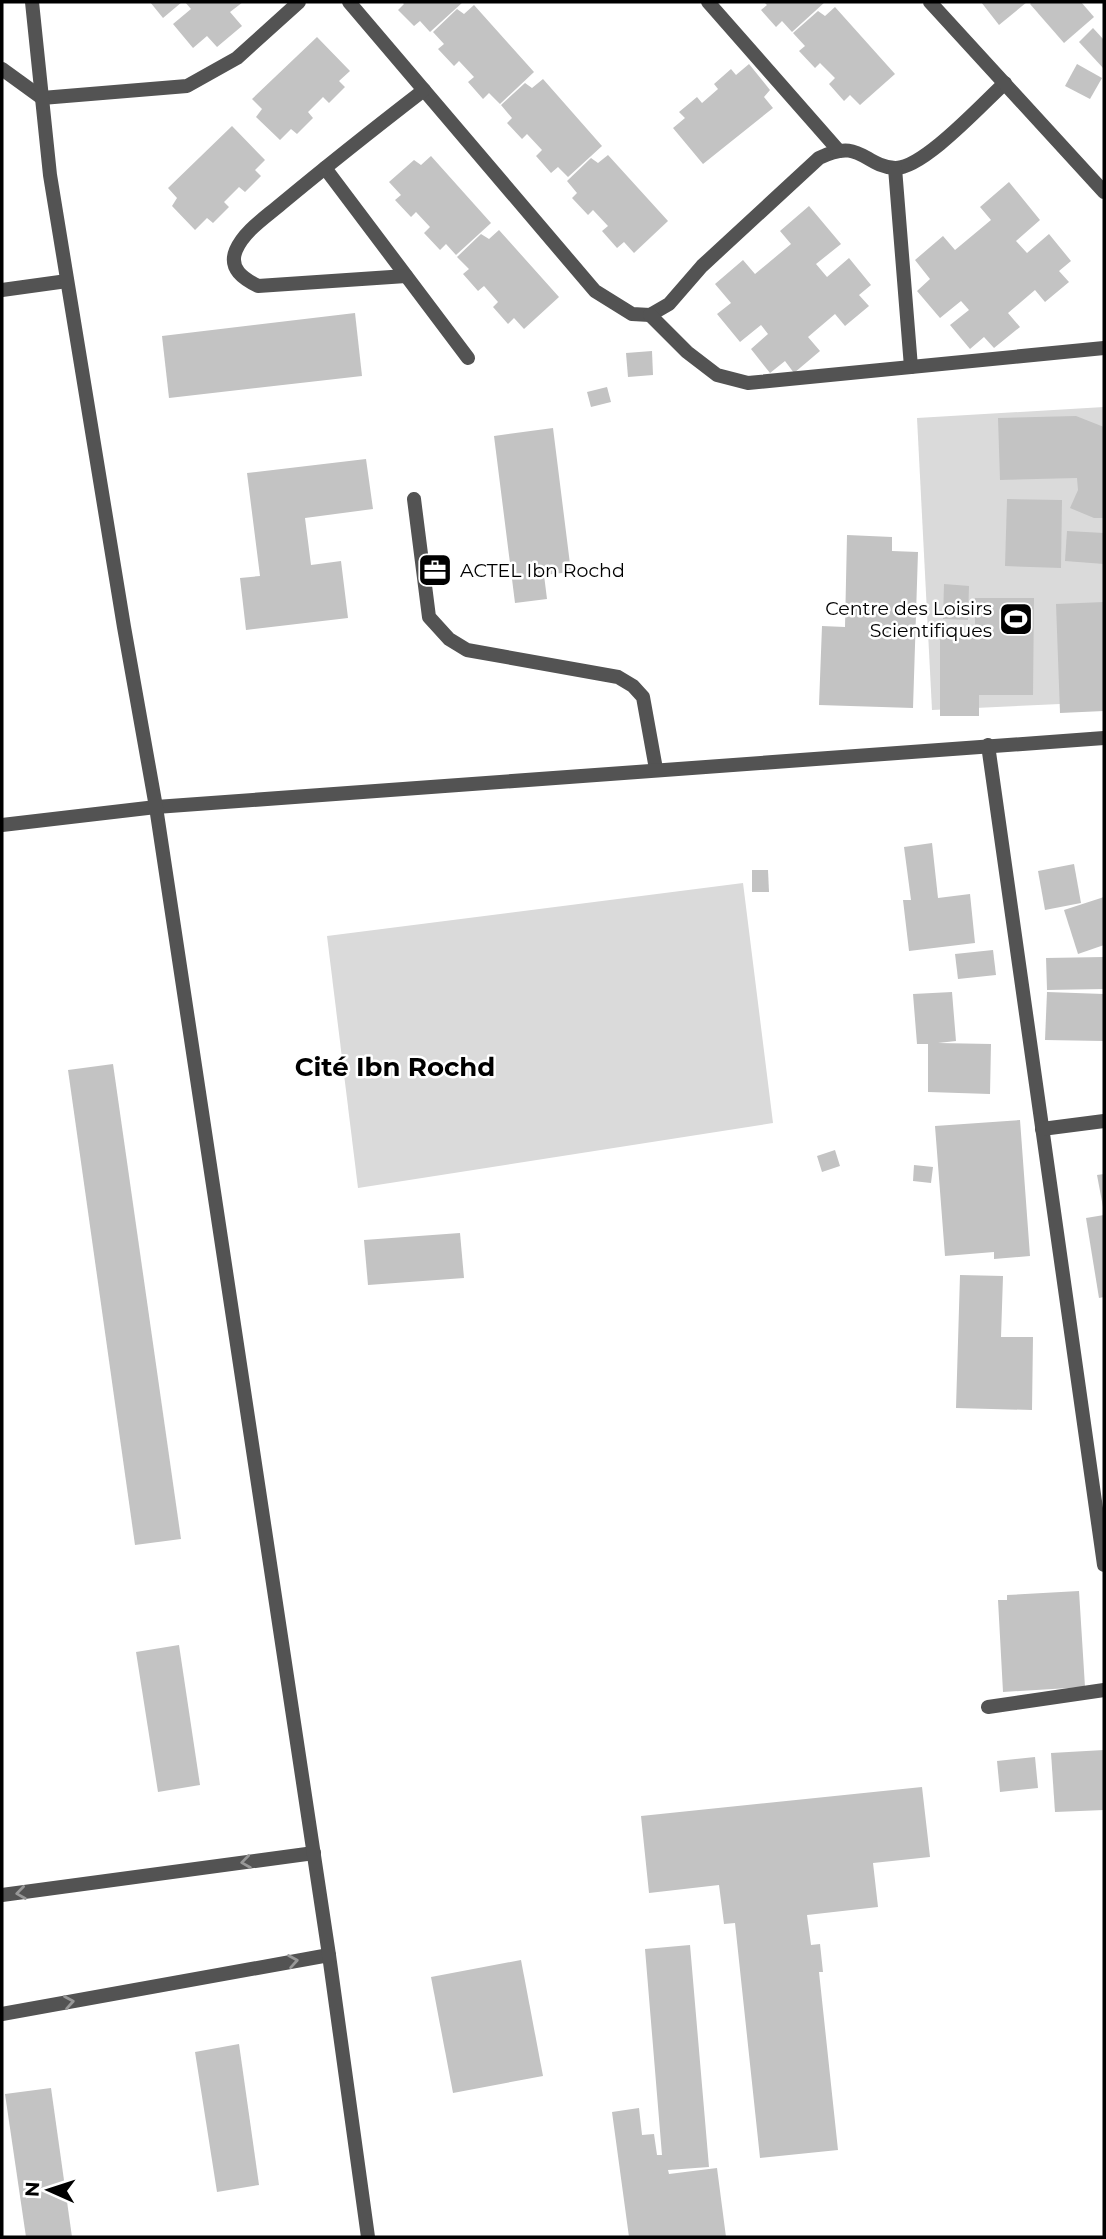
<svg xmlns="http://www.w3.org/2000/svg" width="1106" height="2239" viewBox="0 0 1106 2239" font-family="Montserrat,sans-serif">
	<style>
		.green { fill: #dadada }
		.building { fill: #c3c3c3 }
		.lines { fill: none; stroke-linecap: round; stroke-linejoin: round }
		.service { stroke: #535353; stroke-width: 14 }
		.minor { stroke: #535353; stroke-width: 14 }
		.tertiary { stroke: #535353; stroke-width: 14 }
		.oneway { stroke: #989898 }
		.labels { text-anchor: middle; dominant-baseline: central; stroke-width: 5; stroke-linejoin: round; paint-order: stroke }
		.poi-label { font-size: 19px; fill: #000; stroke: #fff; text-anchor: start }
		.district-label { font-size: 26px; font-weight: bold; fill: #000; stroke: #fff }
	</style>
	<rect width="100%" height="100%" fill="#fff"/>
	<g class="green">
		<path d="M1104,407V702L932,710L917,418Z"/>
		<path d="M743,883L773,1123L358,1188L327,936Z"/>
	</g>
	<g class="building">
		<path d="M150,2H182L163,18Z"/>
		<path d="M185,2H243L230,12L242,26L217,47L207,36L193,48L173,24L191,9Z"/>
		<path d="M402,2H463L430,32L420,21L414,26L398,10L404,4Z"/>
		<path d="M764,2H825L792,32L782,21L776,27L761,10L767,5Z"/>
		<path d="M981,2H1027L999,25Z"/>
		<path d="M1032,2H1081L1094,17L1064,43L1030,4Z"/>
		<path d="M474,5L534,72L500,104L489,93L483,99L468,82L474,77L459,61L454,66L438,49L444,44L433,32L457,9L464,14Z"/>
		<path d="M835,7L895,74L860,105L850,95L844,101L829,84L835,78L820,63L815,68L799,51L805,46L793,33L818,11L825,16Z"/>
		<path d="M1093,28L1104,40V69L1079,42Z"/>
		<path d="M317,37L350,71L339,81L345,87L329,103L323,97L308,112L313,118L297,134L291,129L280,140L256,117L262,109L252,99Z"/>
		<path d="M749,64L770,90L764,97L773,108L703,164L673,128L685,118L679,112L697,97L702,103L718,89L714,84L731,69L736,75Z"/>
		<path d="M1077,64L1102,78L1090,99L1065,86Z"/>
		<path d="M543,79L602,146L568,177L558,167L551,173L536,156L542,150L527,134L522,139L507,123L512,118L501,105L525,83L532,88Z"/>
		<path d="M232,126L265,160L255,170L261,176L245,192L239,187L224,202L229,207L213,223L207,218L195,230L172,206L177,198L168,188Z"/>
		<path d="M608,155L668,221L634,253L624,242L617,248L602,231L608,226L593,210L588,215L572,198L577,193L567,181L591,158L598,163Z"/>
		<path d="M431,156L491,223L456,255L446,244L440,250L424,233L430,227L416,212L411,217L395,200L401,195L389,182L414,160L421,165Z"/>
		<path d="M1009,182L1040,220L1016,241L1027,253L1049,234L1071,261L1059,271L1069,282L1045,302L1035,290L1008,313L1020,327L994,348L984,337L970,349L950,325L969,310L961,301L940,318L917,291L930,279L915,260L943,236L955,250L991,220L980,207Z"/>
		<path d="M809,206L841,244L816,264L827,277L849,258L871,285L859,295L869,306L845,326L835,314L808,337L820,351L794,373L785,361L770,373L751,349L768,334L761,325L740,342L717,314L731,303L715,284L743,260L755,274L791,244L780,231Z"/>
		<path d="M499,230L559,297L524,329L514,318L508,324L493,307L498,302L484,286L478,291L463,274L469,269L457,257L481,234L489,239Z"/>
		<path d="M355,313L362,376L169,398L162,336Z"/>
		<path d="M652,351L653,375L628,377L626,353Z"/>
		<path d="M607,387L611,402L591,407L587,392Z"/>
		<path d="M1076,416L1104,427V518H1094L1070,508L1078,490L1077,478L1000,480L998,418Z"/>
		<path d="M553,428L571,572L544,575L547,599L515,603L494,436Z"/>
		<path d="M366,459L373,509L305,518L311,565L341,561L348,618L246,630L240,578L260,576L247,473Z"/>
		<path d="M1007,499L1062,500L1061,568L1005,566Z"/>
		<path d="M1067,531L1104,533V564L1065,561Z"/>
		<path d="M847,535L892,537V551L918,552L913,708L819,705L822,626L845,627Z"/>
		<path d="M944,584L969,586L968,620L943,619Z"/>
		<path d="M975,598H1034L1033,695H979V716H940V638H975Z"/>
		<path d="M1104,602V711L1060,713L1056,604Z"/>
		<path d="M932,843L938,898L970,894L975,943L909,951L903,900H911L904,847Z"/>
		<path d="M1074,864L1081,903L1045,910L1038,871Z"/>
		<path d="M752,870H768L769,892H752Z"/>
		<path d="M1104,897V945L1078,954L1064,910Z"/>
		<path d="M993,950L996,975L958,979L955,954Z"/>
		<path d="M1104,957V989L1047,990L1046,958Z"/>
		<path d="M952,992L956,1041L938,1043L991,1044L990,1094L928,1092V1044H917L913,994Z"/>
		<path d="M1047,992L1104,994V1041L1045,1040Z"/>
		<path d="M113,1064L181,1539L135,1545L68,1070Z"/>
		<path d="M1020,1120L1030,1256L994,1259V1252L945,1256L935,1126Z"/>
		<path d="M835,1150L840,1166L822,1172L817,1156Z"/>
		<path d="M914,1165L933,1167L931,1183L913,1181Z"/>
		<path d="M1104,1174V1207H1103L1097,1175Z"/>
		<path d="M1104,1215V1297L1099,1298L1086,1218Z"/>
		<path d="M460,1233L464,1278L368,1285L364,1240Z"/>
		<path d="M960,1275L1003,1276L1001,1337H1033L1032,1410L956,1408Z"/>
		<path d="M1079,1591L1085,1687L1003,1692L998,1600H1007V1595Z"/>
		<path d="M179,1645L200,1785L158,1792L136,1652Z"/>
		<path d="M1104,1750V1810L1055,1812L1051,1753Z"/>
		<path d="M1035,1757L1038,1788L1000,1792L997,1761Z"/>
		<path d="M922,1787L930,1857L873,1863L878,1907L807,1915L811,1945L820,1944L823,1972H819L838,2150L760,2158L735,1923L724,1924L719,1885L649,1893L641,1816Z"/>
		<path d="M690,1945L709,2167L668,2170L669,2174L717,2168L726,2237H629L612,2112L639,2108L642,2135L654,2134L657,2155H662L645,1949Z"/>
		<path d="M521,1960L543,2076L453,2093L431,1977Z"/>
		<path d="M239,2044L259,2185L217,2192L195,2052Z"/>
		<path d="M51,2088L72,2237H26L5,2094Z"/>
	</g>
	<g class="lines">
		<g class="service">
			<path d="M349,2L595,291L632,314L650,315L669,304L702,266L819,158C861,137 863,166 895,168C923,169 983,103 1005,83"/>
			<path d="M708,2L839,151"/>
			<path d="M2,69L42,98"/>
			<path d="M325,168L468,358"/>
			<path d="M895,168L911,367"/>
			<path d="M406,276L258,286C244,279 228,269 236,250C244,231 266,217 281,204C328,165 376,127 424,90"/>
			<path d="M650,315L687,352L717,375L748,383L1104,348"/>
			<path d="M414,499L429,617L449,639L467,650L618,677L633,686L643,697L656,769"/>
		</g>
		<g class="minor">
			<path d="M930,2L1104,192"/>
			<path d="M42,98L187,86L237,58L299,2"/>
			<path d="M2,290L67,281"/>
			<path d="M988,745L1104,1565"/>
			<path d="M2,825L156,807L1104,738"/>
			<path d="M1042,1129L1104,1121"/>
			<path d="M988,1707L1104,1690"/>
			<path d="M2,1895L314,1853"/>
			<path d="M2,2014L329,1955"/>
		</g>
		<path class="tertiary" d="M32,2L50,175L124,627L156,807L329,1955L368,2237"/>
	</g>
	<defs><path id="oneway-chevron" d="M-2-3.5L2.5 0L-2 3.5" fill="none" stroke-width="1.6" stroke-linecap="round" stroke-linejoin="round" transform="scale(1.75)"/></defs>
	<g class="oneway">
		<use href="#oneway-chevron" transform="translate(246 1862) rotate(172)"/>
		<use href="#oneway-chevron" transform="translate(21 1893) rotate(172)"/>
		<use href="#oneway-chevron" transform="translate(293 1961) rotate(-10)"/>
		<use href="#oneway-chevron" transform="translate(69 2002) rotate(-10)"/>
	</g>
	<defs>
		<g id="office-square" transform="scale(1.75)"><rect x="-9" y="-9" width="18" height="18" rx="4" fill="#000" stroke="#fff"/><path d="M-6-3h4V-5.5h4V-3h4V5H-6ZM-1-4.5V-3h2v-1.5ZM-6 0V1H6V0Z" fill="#fff"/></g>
		<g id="stadium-square" transform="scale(1.75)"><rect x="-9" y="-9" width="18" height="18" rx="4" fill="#000" stroke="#fff"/><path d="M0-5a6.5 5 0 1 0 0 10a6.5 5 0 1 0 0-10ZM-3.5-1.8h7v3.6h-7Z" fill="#fff"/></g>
	</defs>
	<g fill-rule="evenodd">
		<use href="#office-square" x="435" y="570"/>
		<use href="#stadium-square" x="1016" y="619"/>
	</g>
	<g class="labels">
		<g class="poi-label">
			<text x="460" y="570">ACTEL Ibn Rochd</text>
			<text x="992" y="608" text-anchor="end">Centre des Loisirs<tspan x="992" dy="22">Scientifiques</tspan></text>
		</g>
		<g class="district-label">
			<text x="395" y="1067">Cité Ibn Rochd</text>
		</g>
	</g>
	<rect width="1106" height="2239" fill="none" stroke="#000000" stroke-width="7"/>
	<g transform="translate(49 2190) rotate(273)" stroke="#ffffff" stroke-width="5" paint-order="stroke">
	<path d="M0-5L12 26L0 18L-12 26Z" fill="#000000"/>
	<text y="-10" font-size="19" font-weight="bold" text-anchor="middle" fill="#000000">N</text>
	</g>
</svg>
